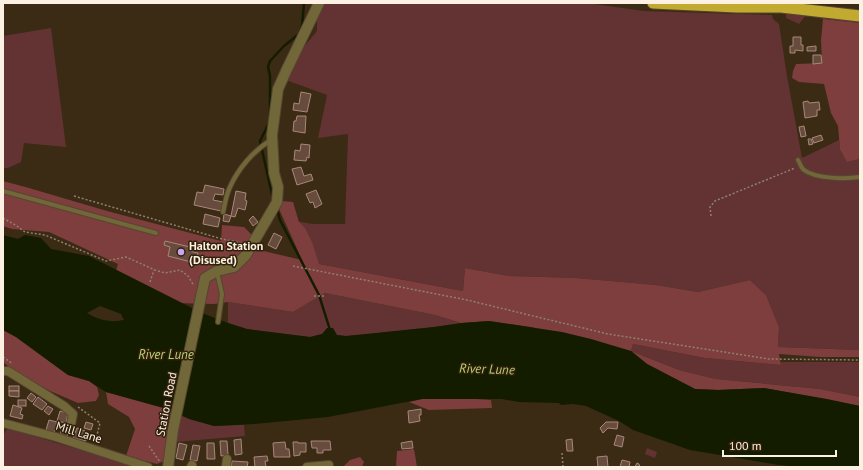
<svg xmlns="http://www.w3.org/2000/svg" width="863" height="470" viewBox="0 0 863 470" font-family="'PT Sans',sans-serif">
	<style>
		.green { fill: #623332 }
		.forest { fill: #7d3e3d }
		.water { fill: #141c00; fill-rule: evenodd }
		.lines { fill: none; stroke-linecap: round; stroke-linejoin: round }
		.stream { stroke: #141c00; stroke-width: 2.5 }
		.building { fill: #674c3e; stroke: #a78879 }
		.service-casing { stroke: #564631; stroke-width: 6 }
		.minor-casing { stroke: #564631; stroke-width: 10 }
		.tertiary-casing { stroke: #564631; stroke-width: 12 }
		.trunk-casing { stroke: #564631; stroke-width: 13 }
		.path { stroke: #8f816f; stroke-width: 1.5; stroke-dasharray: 2 2; stroke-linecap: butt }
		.service { stroke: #716739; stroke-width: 4 }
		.minor { stroke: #716739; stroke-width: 8 }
		.tertiary { stroke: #716739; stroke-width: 10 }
		.trunk { stroke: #c2aa30; stroke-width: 11 }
		.poi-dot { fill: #c9a5ee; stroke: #31200a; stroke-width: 1.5 }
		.labels { text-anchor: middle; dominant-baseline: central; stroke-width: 3; stroke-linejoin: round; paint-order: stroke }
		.poi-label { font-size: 12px; font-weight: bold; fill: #fcf1e3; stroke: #31200a; text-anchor: start }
		.street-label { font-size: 12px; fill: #fcf1e3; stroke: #31200a }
		.water-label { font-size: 13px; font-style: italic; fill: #b5cf77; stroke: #31200a }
	</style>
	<rect width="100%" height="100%" fill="#3b2a14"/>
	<g class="green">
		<path d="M327,3H587L644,11L772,15L773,19L779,24L787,76L802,158L839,140L840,150L847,162L860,159V350L778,347L779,327L766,295L750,280L698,292L656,285L576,278L509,276L465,268L463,291L319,264L289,220L313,224H345L348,134L318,138L327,95L286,80L302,49L317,31V19L324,4Z"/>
		<path d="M786,13L860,20V23L823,19L806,15L799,24L786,18Z"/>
		<path d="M51,28L66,147L24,143L21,162L8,168H3V36Z"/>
		<path d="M325,293L435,315L461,323L434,327L372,334L346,336L322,334L310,337L247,329L228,323V302L293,312Z"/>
		<path d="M633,344L705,358L781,365V362H860V397L820,389L716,379L679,370L631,351Z"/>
		<path d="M181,416L214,426L244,425L245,436L175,442Z"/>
		<path d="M10,429L137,467H4V434L6,430Z"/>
		<path d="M647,448L657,452L655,458L645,454Z"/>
	</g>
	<g class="forest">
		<path d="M823,19L860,23V159L847,162L840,150L838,126L831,113L824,84L799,82L792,78L793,71L796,64L822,63L821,40Z"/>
		<path d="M3,181L29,188L107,211L221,241L222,225L244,227L254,237L255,249L302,260L279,209L282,201L293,202L299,222L305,228L312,242L319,264L463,291L465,268L509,276L576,278L656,285L698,292L750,280L766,295L779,327L778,347L860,350V357H820L779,354L781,365L705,358L633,344L631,351L679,370L716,379L820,389L860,397V406L764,388L718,390L695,389L647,364L631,351L530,327L489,321L461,323L435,315L325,293L293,312L228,302L214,304L175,303L115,274L118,264L49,232L12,229L3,226Z"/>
		<path d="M3,330L16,337L68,375L89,381L97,387L99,395L96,401L78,403L50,391L20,376L3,362Z"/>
		<path d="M106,392L171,410L170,429L164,461L157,464L126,456L135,429L129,417L108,404Z"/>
		<path d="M461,398L491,400L492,408L429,410L409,402L422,399Z"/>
		<path d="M414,449L417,467H396L397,451Z"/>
		<path d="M360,457L364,462L362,467H343L350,460Z"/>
	</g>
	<path class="water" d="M3,235L18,239L25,235L41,238L51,249L89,256L202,313L228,323L247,329L310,337L322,334L327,328H333L337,335L346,336L434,327L462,323L489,321L562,332L591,339L631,351L647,364L695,389L718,390L764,388L827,399L860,406V467H800L779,465L690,450L633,430L619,421L586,406L573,404L561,405L559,403L519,402L502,399H422L328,417L254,424L214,426L189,419L171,410L106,392L89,381L68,375L16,337L3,330ZM100,306L121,314L124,320C111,323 98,320 87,313Z"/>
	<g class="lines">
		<g class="stream">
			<path d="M270,116V76L268,67L270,61L284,46L299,34L302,26L304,3"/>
			<path d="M270,121L260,141L273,199"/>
			<path d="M277,209L280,220L319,295L330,330"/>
		</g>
	</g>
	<g class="building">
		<path d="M793,37H801V45H803V51L795,50V53H790V46H793Z"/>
		<path d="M816,46V51H807V47Z"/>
		<path d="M813,55H821L822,63L813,64Z"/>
		<path d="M301,92L311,94L307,112L293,110L294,103L299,104Z"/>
		<path d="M808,101L809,103L819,102L820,110H817V116L805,118L803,102Z"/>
		<path d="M297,116H306L305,133L293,131L294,121H296Z"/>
		<path d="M804,126L806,136L801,137L799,127Z"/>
		<path d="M821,135L823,140L814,143L812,138Z"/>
		<path d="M808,139H811L813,144L809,145Z"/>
		<path d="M301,144L310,145L309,158L307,157L306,161L294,160L295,150L300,151Z"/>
		<path d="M301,167L304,176L311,174L313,180L297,185L292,169Z"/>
		<path d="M205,185L224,189L223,195L215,194L213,200L223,202L221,211L194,205L197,192L203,193Z"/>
		<path d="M316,190L322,204L315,208L313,202L310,203L306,194Z"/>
		<path d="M236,191L246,193L245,200L247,201L245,210L238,208L235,217L231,216Z"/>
		<path d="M205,214L220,218L218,227L203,224Z"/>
		<path d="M224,214L231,216L229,222L223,221Z"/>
		<path d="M253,216L258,222L253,226L249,220Z"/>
		<path d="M274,233L282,237L276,249L268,245Z"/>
		<path d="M165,241L190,247L189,251L198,253L195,263L168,256L170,247L164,245Z"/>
		<rect x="9" y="386" width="10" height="5"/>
		<path d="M9,391H19V397L9,396Z"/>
		<path d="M31,393L36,397L32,402L27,398Z"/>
		<path d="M38,397L47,404L42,410L33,404Z"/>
		<rect x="18" y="400" width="8" height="6"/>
		<path d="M13,405L22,408L20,414L23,415L22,419L10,416Z"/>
		<path d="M48,406L53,409L49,415L44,411Z"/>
		<path d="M421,409V415H419L420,421L409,423L408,411Z"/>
		<path d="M60,411L68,413L66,423L57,421Z"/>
		<path d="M49,420L57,422L56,424L58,425L57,430H55L54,433L46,430Z"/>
		<path d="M86,422L93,424L91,430L84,428Z"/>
		<path d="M606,422H618L617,429L608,428L603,433L600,428Z"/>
		<path d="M62,428L69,430L67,437L60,435Z"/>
		<path d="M77,428L85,431L84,436L87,437L86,441L73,438Z"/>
		<path d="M617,435L624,437L622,447L614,445Z"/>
		<path d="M241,439L242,454L235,455L234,440Z"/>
		<path d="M572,439L573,451H567L566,440Z"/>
		<path d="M220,441H227L228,455L221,456Z"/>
		<path d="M311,441H330L331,450H323V453H317V448H312Z"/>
		<path d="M412,441L413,448L402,449L401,443Z"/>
		<path d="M285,442L286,449H289L290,457H274L273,443Z"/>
		<path d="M293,442H298V443H306V452H300V455L294,456Z"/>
		<path d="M179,443L187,445L183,460L176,458Z"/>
		<path d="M207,443H214L215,459H207Z"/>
		<path d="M193,445L200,446L197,461L190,460Z"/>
		<path d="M267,456L268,461H265L266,467H255L254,457Z"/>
		<path d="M607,456L608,467H598L597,457Z"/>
		<path d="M622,460L630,462L629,467H620Z"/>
		<path d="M232,461L248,462L247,467H231Z"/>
		<path d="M637,463L639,464L640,467H635Z"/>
	</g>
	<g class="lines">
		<g class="service-casing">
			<g id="service">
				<path d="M798,160C800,163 801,168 804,170C816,179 846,179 860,177"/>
				<path d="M3,191L156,233"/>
				<path d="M223,212C225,204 226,195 230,187C238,169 253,151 271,140"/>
				<path d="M217,272L222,294L218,322"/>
			</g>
		</g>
		<g class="minor-casing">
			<g id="minor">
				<path d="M3,371H8L64,406L73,414L71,424"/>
				<path d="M3,423L56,437L148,467"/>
				<path d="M191,467L192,465"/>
				<path d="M226,467L227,459"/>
				<path d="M307,467L329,465"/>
			</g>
		</g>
		<g class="tertiary-casing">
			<path id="tertiary" d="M168,467L173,430L205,278L217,271L234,267L246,255L277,202L278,187L274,173L272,135L278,89L287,69L319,3"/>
		</g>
		<g class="trunk-casing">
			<path id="trunk" d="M653,3L737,7H781L860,16"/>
		</g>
		<g class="path">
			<path d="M74,196L222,239L242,243"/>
			<path d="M711,216L710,207L715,201L795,168"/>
			<path d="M3,218L17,226L25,232L45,235L106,261L126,257L155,270L165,273L180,270L188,276L194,286"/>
			<path d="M293,266L467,300L608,334L769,359L860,360"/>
			<path d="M150,282L154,270"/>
			<path d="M314,296H326"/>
			<path d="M3,357L13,364"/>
			<path d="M78,407L100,423L95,443"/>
			<path d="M149,446L160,462"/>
			<path d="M562,453L563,467"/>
		</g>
		<use href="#service" class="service"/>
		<use href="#minor" class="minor"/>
		<use href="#tertiary" class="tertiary"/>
		<use href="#trunk" class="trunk"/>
	</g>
	<circle class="poi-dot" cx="181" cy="252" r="4"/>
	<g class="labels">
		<g class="poi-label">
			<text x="189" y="245">Halton Station<tspan x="189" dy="14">(Disused)</tspan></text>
		</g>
		<g class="street-label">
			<text transform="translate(166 404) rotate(-79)">Station Road</text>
			<text transform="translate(79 432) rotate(17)">Mill Lane</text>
		</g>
		<g class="water-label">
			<text x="166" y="354">River Lune</text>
			<text transform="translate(487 369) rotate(2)">River Lune</text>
		</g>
	</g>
	<rect width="863" height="470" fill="none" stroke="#fcf1e3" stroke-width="8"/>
	<path d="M723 450v6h113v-6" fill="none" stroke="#fcf1e3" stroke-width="2"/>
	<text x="729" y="450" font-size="12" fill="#fcf1e3" stroke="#31200a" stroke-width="3" paint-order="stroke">100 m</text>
</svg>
